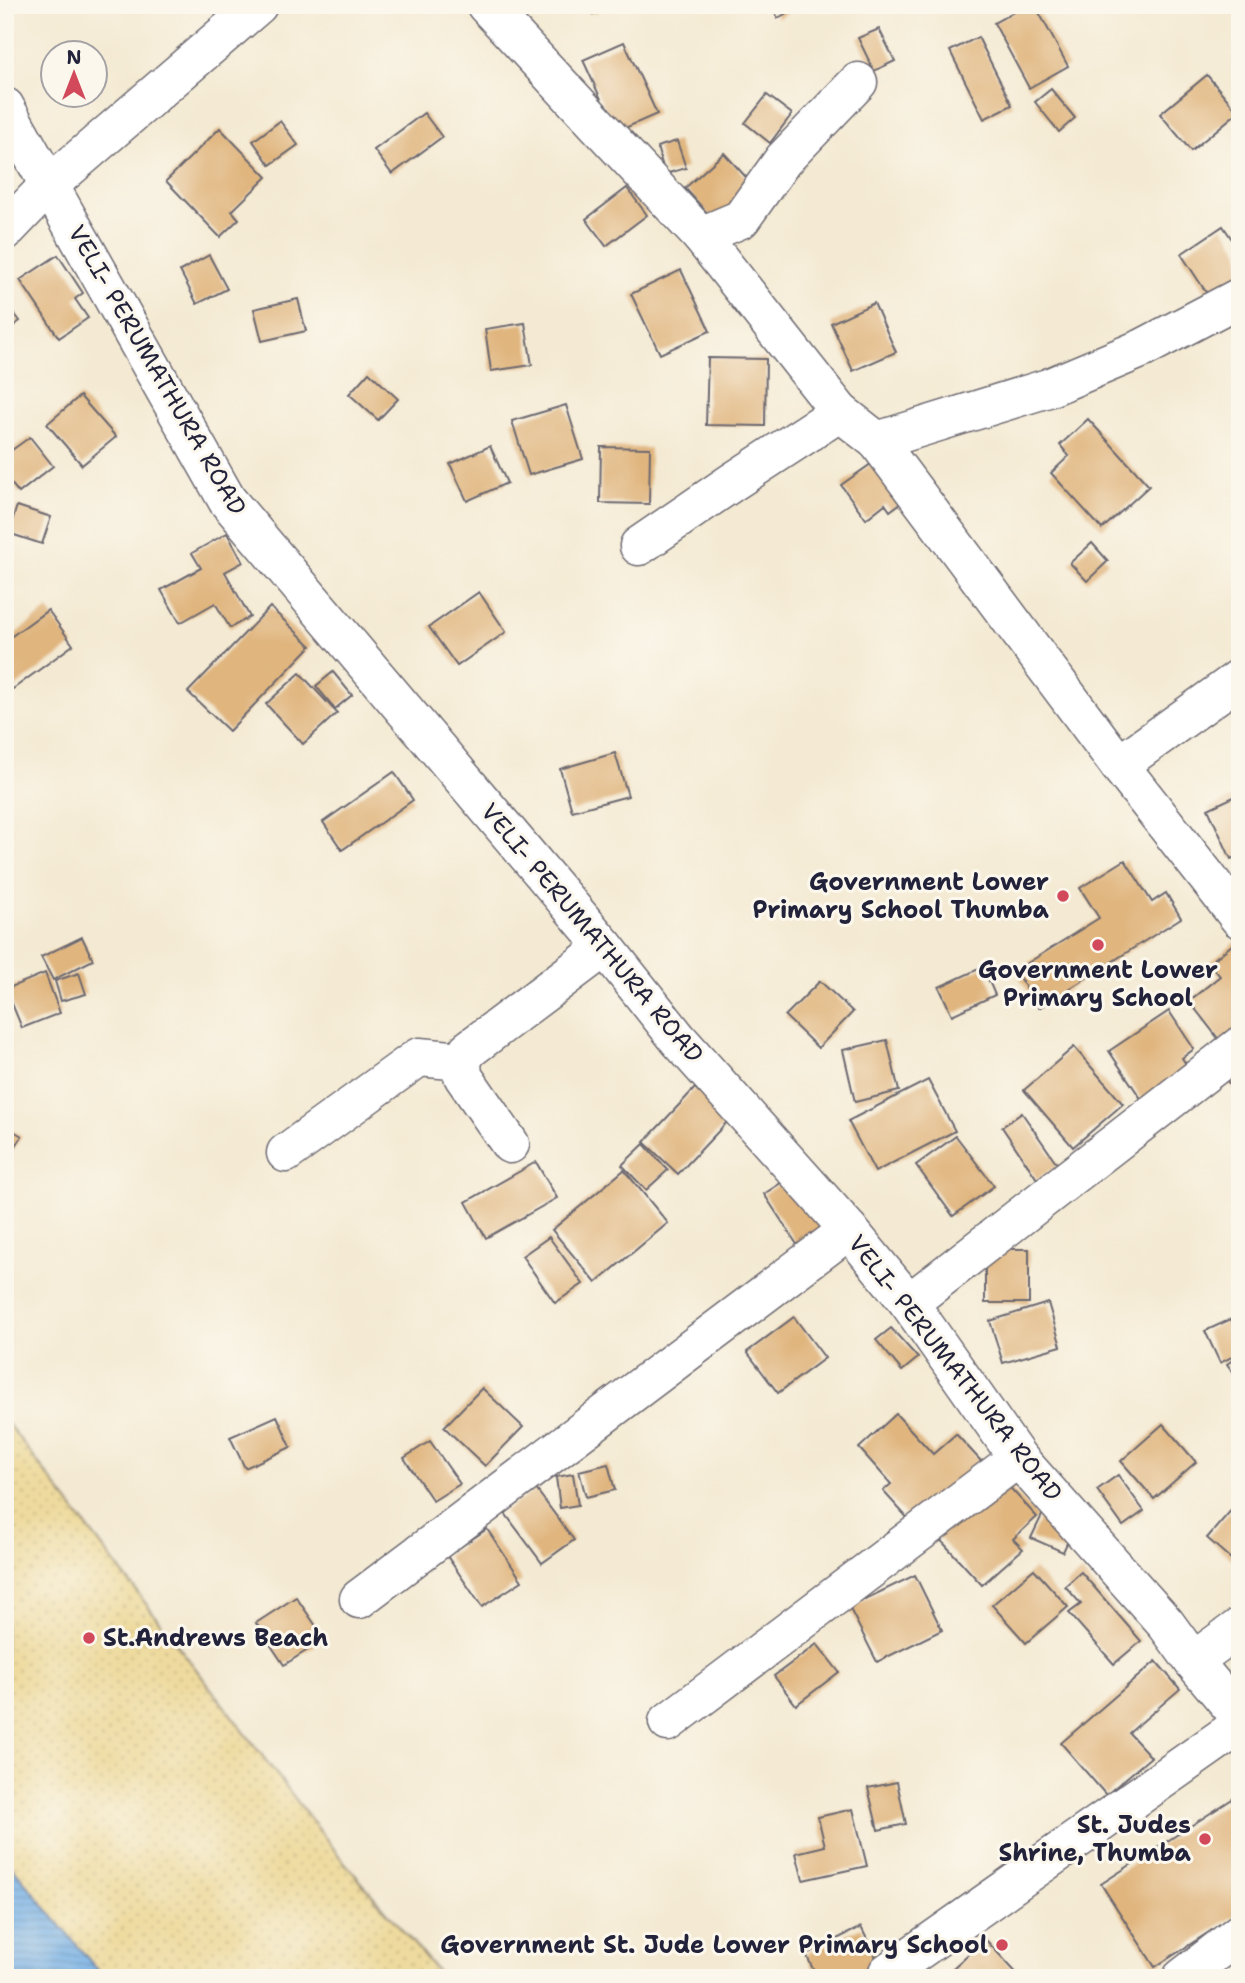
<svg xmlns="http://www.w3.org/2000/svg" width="1245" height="1983" viewBox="0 0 1245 1983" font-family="'Shantell Sans',sans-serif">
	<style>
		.sand { fill: url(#sand-dots); stroke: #887e6c; stroke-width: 2 }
		.water { fill: url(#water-rules); stroke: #4b6890; stroke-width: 2 }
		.building { fill: #e0b57e }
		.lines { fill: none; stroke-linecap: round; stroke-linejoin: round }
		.minor-casing { stroke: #6c6870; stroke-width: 41 }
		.major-casing { stroke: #6c6870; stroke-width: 41 }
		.minor { stroke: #fff; stroke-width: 38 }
		.major { stroke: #fff; stroke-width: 38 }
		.poi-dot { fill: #d1495b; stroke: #fbf7ec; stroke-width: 2.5 }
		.labels { text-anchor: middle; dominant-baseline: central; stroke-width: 6; stroke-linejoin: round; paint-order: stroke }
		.street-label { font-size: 24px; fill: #22223b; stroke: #fbf7ec }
		.poi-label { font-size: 24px; font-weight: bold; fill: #22223b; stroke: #fbf7ec; text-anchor: end }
	</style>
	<defs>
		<pattern id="sand-dots" width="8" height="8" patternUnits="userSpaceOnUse" patternTransform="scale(1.75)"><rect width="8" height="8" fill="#eeda9e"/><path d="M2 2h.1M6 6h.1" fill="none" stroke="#ccbb89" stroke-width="1.8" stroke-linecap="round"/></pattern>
		<pattern id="water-rules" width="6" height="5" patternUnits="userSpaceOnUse" patternTransform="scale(1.75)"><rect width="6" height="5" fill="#74afe5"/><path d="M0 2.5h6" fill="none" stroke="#5f8ebb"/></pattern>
	</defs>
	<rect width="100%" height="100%" fill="#fbf7ec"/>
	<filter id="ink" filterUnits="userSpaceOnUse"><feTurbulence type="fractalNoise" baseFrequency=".0143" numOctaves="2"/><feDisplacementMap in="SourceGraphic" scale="14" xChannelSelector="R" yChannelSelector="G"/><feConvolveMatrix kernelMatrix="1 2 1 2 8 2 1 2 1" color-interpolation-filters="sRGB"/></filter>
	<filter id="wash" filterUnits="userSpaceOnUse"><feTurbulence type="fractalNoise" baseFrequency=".00686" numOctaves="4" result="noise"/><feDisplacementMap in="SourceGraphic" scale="28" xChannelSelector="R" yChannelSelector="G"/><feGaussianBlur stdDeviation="1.57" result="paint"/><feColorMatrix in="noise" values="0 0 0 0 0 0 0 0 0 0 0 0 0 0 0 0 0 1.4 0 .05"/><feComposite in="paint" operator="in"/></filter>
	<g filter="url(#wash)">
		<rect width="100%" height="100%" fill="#f4ead3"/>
		<path class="sand" d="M5,1420L340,1857L443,1978H104L5,1858Z"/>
		<path class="water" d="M5,1858L104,1978H5Z"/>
		<g id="blocks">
			<g class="building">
				<path d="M589,5H610L593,14Z"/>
				<path d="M771,5H801L778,18Z"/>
				<path d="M1026,5H1035L1068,66L1029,88L994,23Z"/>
				<path d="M879,29L895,61L874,71L858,38Z"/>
				<path d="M978,37L1012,105L984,119L950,51Z"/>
				<path d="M624,42L657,114L616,132L583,60Z"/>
				<path d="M1207,75L1238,112L1191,151L1160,114Z"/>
				<path d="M1051,89L1075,118L1059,132L1035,102Z"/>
				<path d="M767,95L792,114L770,143L745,123Z"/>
				<path d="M424,113L442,137L392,174L374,150Z"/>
				<path d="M280,121L298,145L270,165L253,141Z"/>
				<path d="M220,128L267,177L232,211L239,219L220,237L166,181Z"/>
				<path d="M677,141L686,168L665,174L657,147Z"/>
				<path d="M724,153L755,187L715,222L685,188Z"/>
				<path d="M627,188L647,215L606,246L586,219Z"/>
				<path d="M1223,226L1240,251V278L1210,298L1181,254Z"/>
				<path d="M58,255L83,293L75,299L88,318L59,338L20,280Z"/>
				<path d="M209,255L227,289L197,304L180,271Z"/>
				<path d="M681,270L710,331L660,354L631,294Z"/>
				<path d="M298,299L306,331L262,341L254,309Z"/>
				<path d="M5,301L20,321L5,332Z"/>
				<path d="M874,303L896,352L853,371L831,323Z"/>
				<path d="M525,323L532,365L491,371L485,329Z"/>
				<path d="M708,358L766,359L765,426L706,425Z"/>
				<path d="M369,372L398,399L378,420L349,394Z"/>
				<path d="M80,396L116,437L82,465L47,424Z"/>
				<path d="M566,405L583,459L529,475L512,421Z"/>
				<path d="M1088,419L1149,486L1102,529L1051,473L1069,456L1060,445Z"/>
				<path d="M30,437L53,466L19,493L5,476V455Z"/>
				<path d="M490,446L507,483L467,501L450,464Z"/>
				<path d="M601,447L650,448L649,504L600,503Z"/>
				<path d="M881,457L910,496L890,511L885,504L866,519L841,485Z"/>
				<path d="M17,506L51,517L42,544L8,533Z"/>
				<path d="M227,533L243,562L225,572L250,617L230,628L215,603L180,623L161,590L201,568L192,553Z"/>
				<path d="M1092,543L1108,561L1087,581L1070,563Z"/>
				<path d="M479,592L506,632L457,666L429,627Z"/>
				<path d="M270,607L311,646L229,731L188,692Z"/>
				<path d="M48,610L73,645L13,689L5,679V641Z"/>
				<path d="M333,672L352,695L335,709L316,686Z"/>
				<path d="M300,673L337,713L303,744L266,704Z"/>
				<path d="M615,753L628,796L572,811L560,769Z"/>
				<path d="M394,772L413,800L342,850L323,822Z"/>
				<path d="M1240,794V855L1231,859L1208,809Z"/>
				<path d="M1125,860L1152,902L1166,893L1181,918L1039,1008L1015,971L1099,918L1080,888Z"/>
				<path d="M82,937L93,960L53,980L41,957Z"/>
				<path d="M1236,942L1240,947V1034L1224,1046L1189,1001L1220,976L1209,963Z"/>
				<path d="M983,967L995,995L952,1015L939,987Z"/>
				<path d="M45,973L60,1013L22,1028L6,989Z"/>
				<path d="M79,973L86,994L61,1001L55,981Z"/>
				<path d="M820,981L853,1012L818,1048L785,1016Z"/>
				<path d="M1169,1011L1194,1049L1182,1058L1191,1072L1144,1103L1109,1051Z"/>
				<path d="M887,1040L899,1091L855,1102L843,1050Z"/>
				<path d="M1074,1047L1123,1104L1073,1147L1024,1090Z"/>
				<path d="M1240,1066V1098L1224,1077Z"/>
				<path d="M928,1080L955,1131L875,1172L848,1121Z"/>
				<path d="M695,1088L729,1120L678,1174L644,1142Z"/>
				<path d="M1022,1113L1058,1165L1037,1179L1002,1127Z"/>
				<path d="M5,1126L22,1136L5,1163Z"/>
				<path d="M956,1136L994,1186L953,1216L916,1165Z"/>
				<path d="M644,1144L668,1170L646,1190L622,1165Z"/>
				<path d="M536,1162L557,1198L486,1238L466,1202Z"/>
				<path d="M624,1170L668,1223L596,1283L552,1230Z"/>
				<path d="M790,1177L825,1229L798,1246L764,1194Z"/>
				<path d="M549,1237L583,1284L555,1303L522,1256Z"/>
				<rect x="985" y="1249" width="44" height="54"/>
				<path d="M1048,1303L1061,1346L1003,1363L990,1321Z"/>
				<path d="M794,1317L825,1358L778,1393L747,1352Z"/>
				<path d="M1231,1319L1240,1337V1353L1220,1363L1205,1331Z"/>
				<path d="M891,1328L918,1358L902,1371L876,1340Z"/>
				<path d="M1240,1355V1382L1227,1364Z"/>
				<path d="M482,1388L523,1427L485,1466L444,1427Z"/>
				<path d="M896,1414L933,1454L956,1434L992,1473L923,1535L883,1491L891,1484L859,1448Z"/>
				<path d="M277,1416L291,1447L245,1468L230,1437Z"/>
				<path d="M1163,1424L1196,1462L1154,1499L1121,1461Z"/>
				<path d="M430,1441L460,1484L433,1501L404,1458Z"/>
				<path d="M608,1464L615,1490L586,1497L579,1471Z"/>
				<path d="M573,1474L578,1505L560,1508L556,1477Z"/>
				<path d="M1118,1475L1144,1511L1123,1526L1097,1490Z"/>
				<path d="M1002,1479L1037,1517L1013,1539L1023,1549L982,1585L937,1536Z"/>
				<path d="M536,1489L574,1540L542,1563L504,1512Z"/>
				<path d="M1240,1500V1567L1207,1538Z"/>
				<path d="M1044,1511L1075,1525L1063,1552L1031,1538Z"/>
				<path d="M487,1529L522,1581L482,1607L447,1556Z"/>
				<path d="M1034,1569L1068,1607L1026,1643L992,1605Z"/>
				<path d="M1081,1572L1141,1641L1114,1664L1069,1613L1081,1604L1065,1586Z"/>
				<path d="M915,1575L942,1630L877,1662L849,1607Z"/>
				<path d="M296,1597L325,1639L284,1665L256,1623Z"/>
				<path d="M817,1644L839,1672L796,1705L774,1676Z"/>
				<path d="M1156,1661L1180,1689L1129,1733L1151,1757L1106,1795L1061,1743Z"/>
				<path d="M897,1782L906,1824L878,1830L868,1788Z"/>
				<path d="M1240,1794V1912L1155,1967L1101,1884Z"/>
				<path d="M853,1809L867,1866L803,1880L796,1853L825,1846L818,1817Z"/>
				<path d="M861,1927L886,1978H817L806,1954Z"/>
				<path d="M985,1939L1021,1978H942Z"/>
			</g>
		</g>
	</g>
	<g filter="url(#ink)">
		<use href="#blocks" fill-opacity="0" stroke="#6c6870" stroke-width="2"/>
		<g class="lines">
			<g class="minor-casing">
				<g id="minor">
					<path d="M486,5L701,236L840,412L877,441L1119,765L1240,919"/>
					<path d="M5,231L49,185"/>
					<path d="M701,236L741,219L783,160L858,82"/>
					<path d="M877,441L1048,388L1143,348L1240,297"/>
					<path d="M639,546L731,483L840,412"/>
					<path d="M1119,765L1240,678"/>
					<path d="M510,1144L463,1076L462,1061L468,1050L605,947"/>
					<path d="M286,1153L419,1057L462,1061"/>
					<path d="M909,1303L1240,1046"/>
					<path d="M359,1599L849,1230"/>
					<path d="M1193,1661L1240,1627"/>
					<path d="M668,1722L1018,1458"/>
					<path d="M888,1972L1240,1725"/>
					<path d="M1182,1978L1240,1933"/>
				</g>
			</g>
			<g class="major-casing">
				<g id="major">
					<path d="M5,107L227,500L605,947L678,1039L849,1230L909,1303L1018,1458L1166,1624L1193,1661L1240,1717"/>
					<path d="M49,185L258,5"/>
				</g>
			</g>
			<use href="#minor" class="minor"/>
			<use href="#major" class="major"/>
		</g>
	</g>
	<g class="poi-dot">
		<circle cx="1063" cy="896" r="7"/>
		<circle cx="1098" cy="945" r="7"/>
		<circle cx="89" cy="1638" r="7"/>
		<circle cx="1205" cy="1839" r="7"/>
		<circle cx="1002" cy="1945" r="7"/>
	</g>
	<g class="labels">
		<g class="street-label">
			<text transform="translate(157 370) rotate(60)">VELI- PERUMATHURA ROAD</text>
			<text transform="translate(592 933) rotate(50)">VELI- PERUMATHURA ROAD</text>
			<text transform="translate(955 1368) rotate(52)">VELI- PERUMATHURA ROAD</text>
		</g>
		<g class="poi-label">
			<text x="1049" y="882">Government Lower<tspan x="1049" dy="28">Primary School Thumba</tspan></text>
			<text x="1098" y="970" text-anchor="middle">Government Lower<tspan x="1098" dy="28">Primary School</tspan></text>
			<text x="103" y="1638" text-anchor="start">St.Andrews Beach</text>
			<text x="1191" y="1825">St. Judes<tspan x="1191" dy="28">Shrine, Thumba</tspan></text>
			<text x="988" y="1945">Government St. Jude Lower Primary School</text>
		</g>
	</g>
	<rect width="1245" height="1983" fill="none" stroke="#fbf7ec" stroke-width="28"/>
	<g transform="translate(74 74)"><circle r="33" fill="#fbf7ec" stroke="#a4a2a5" stroke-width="2"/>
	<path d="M0-5L12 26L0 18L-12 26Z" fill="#d1495b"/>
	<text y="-10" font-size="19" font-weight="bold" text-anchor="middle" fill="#22223b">N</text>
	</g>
</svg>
